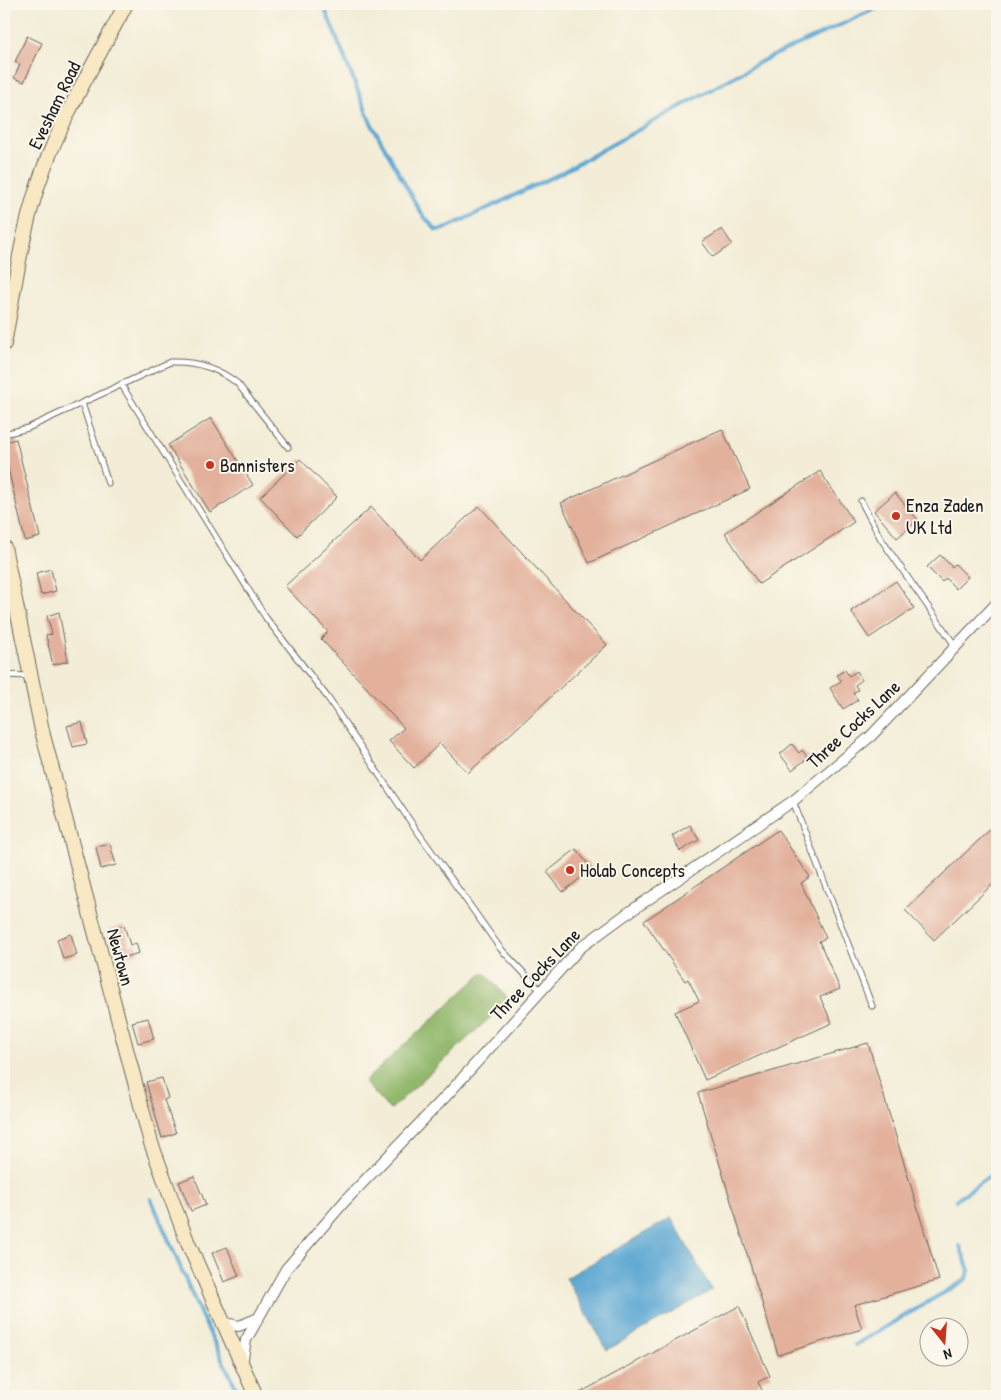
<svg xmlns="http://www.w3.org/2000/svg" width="1001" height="1400" viewBox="0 0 1001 1400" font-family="'Patrick Hand',sans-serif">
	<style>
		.forest { fill: #92b86c; stroke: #576a44 }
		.water { fill: #5aa6d2; stroke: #3b6177 }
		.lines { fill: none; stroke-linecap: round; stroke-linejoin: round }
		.stream { stroke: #5aa6d2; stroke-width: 4 }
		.building { fill: #e2b09b }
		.lane-casing { stroke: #67655d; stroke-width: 7 }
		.street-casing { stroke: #67655d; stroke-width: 12 }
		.secondary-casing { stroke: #67655d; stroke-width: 16 }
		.lane { stroke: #fff; stroke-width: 5 }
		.street { stroke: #fff; stroke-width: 10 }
		.secondary { stroke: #f8e8c3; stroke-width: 14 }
		.poi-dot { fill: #c8321e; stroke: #fbf7ec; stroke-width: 2 }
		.labels { text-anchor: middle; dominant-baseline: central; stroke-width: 4; stroke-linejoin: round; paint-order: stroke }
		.street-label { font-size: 19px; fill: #1c1c1c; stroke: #fbf7ec }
		.poi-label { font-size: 19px; fill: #1c1c1c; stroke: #fbf7ec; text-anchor: start }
	</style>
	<rect width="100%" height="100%" fill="#fbf7ec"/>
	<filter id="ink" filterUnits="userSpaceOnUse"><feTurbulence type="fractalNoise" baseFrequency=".02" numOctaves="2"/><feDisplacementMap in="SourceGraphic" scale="10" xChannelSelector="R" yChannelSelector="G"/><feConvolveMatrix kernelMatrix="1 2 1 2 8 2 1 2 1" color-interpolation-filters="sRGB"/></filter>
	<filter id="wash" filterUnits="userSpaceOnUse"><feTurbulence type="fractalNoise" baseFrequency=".0096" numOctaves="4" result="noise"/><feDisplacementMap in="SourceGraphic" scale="20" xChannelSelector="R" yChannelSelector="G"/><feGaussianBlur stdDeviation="1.12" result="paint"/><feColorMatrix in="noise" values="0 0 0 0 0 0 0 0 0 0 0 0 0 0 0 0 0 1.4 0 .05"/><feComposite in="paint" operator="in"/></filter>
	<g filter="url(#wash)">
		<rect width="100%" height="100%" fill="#f3edd7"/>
		<path class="forest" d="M484,972L509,1000L390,1110L364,1082Z"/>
		<path class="water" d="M671,1218L712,1290L607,1350L566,1278Z"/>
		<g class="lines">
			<g class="stream">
				<path d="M323,4L370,121L421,213L436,230L444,229L559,174L764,60L886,4"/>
				<path d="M151,1199L201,1315L240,1396"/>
				<path d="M956,1200L997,1171"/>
				<path d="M855,1345L967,1279L969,1270L960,1246"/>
			</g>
		</g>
		<g id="blocks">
			<g class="building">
				<path d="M27,36L42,43L24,82L14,78L20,64L15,62Z"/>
				<path d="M722,229L732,244L713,257L702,242Z"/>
				<path d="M211,418L253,485L210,512L168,445Z"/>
				<path d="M722,429L750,489L589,563L561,503Z"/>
				<path d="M16,439L40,537L25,541L4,451V442Z"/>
				<path d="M300,459L337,497L297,536L260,497Z"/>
				<path d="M820,471L854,522L759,584L725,533Z"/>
				<path d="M895,493L918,520L897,538L874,511Z"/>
				<path d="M479,506L607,645L468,773L440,743L414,768L389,741L404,728L321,639L328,632L285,586L371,507L420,560Z"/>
				<path d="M940,555L952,567L955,564L968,577L956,589L946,578L942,582L927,567Z"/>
				<path d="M51,569L56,591L41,595L36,573Z"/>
				<path d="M896,581L914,608L869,638L851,611Z"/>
				<path d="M59,612L68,661L53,665L46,635L52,634L47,616Z"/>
				<path d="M845,670L849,676L857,671L862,680L855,685L858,690L853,693L858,700L843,709L830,688L841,681L837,675Z"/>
				<path d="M82,722L87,744L73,747L67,726Z"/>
				<path d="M792,744L799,753L802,750L808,758L792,770L780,754Z"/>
				<path d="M997,823V880L934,940L905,910Z"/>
				<path d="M690,825L699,840L680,851L672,836Z"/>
				<path d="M778,830L810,877L801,883L826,938L819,941L840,989L820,997L832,1023L705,1080L675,1012L699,1001L688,979L685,981L644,921Z"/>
				<path d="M110,844L116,865L101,869L96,847Z"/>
				<path d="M576,849L592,869L563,892L547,872Z"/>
				<path d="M124,925L130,945L136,943L139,953L119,959L110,929Z"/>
				<path d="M71,934L77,955L63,959L57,939Z"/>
				<path d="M148,1018L154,1039L138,1043L132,1022Z"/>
				<path d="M868,1043L939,1280L854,1305L862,1329L778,1355L698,1093Z"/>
				<path d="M162,1078L168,1098L164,1100L176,1133L162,1138L146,1082Z"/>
				<path d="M194,1176L206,1205L191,1211L179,1182Z"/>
				<path d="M227,1247L239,1276L224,1282L212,1253Z"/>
				<path d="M739,1306L770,1376L758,1382L765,1396H574Z"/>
			</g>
		</g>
	</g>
	<g filter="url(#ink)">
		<use href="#blocks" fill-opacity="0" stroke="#67655d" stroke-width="1"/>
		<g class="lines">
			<g class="lane-casing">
				<g id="lane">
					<path d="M4,289L14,287"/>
					<path d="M121,384L266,618L328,698L408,818L500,948L541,991"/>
					<path d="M82,403L108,483"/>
					<path d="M4,434L28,428L170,362C194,361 218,368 237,383L288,447"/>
					<path d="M861,501L881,539L956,647"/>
					<path d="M4,675L29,676"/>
					<path d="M793,801L872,1006"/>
				</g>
			</g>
			<g class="street-casing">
				<g id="street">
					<path d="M224,1323L239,1326L256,1319"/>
					<path d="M242,1364L246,1340L286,1269L345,1201L448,1094L580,948L625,915L793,801L871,736L997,603"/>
				</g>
			</g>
			<g class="secondary-casing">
				<g id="secondary">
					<path d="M4,344C14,291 21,236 38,185C59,121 95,63 126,4"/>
					<path d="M4,547L43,735L151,1143L187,1241L256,1396"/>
				</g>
			</g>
			<use href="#lane" class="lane"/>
			<use href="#street" class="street"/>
			<use href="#secondary" class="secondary"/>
		</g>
	</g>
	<g class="poi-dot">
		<circle cx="210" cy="465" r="5"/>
		<circle cx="896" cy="516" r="5"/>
		<circle cx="570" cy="870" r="5"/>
	</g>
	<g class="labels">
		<g class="street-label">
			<text transform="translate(54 105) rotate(-64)">Evesham Road</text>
			<text transform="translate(853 724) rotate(-43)">Three Cocks Lane</text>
			<text transform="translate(121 957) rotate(75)">Newtown</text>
			<text transform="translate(535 974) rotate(-46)">Three Cocks Lane</text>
		</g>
		<g class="poi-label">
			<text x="220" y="465">Bannisters</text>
			<text x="906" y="505">Enza Zaden<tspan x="906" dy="22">UK Ltd</tspan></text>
			<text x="580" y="870">Holab Concepts</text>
		</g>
	</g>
	<rect width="1001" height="1400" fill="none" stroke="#fbf7ec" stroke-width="20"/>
	<g transform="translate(944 1342) rotate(163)"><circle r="24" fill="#fbf7ec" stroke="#a29f99"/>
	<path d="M0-4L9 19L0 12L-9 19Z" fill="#c8321e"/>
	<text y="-8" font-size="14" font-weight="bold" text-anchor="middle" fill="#1c1c1c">N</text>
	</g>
</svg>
